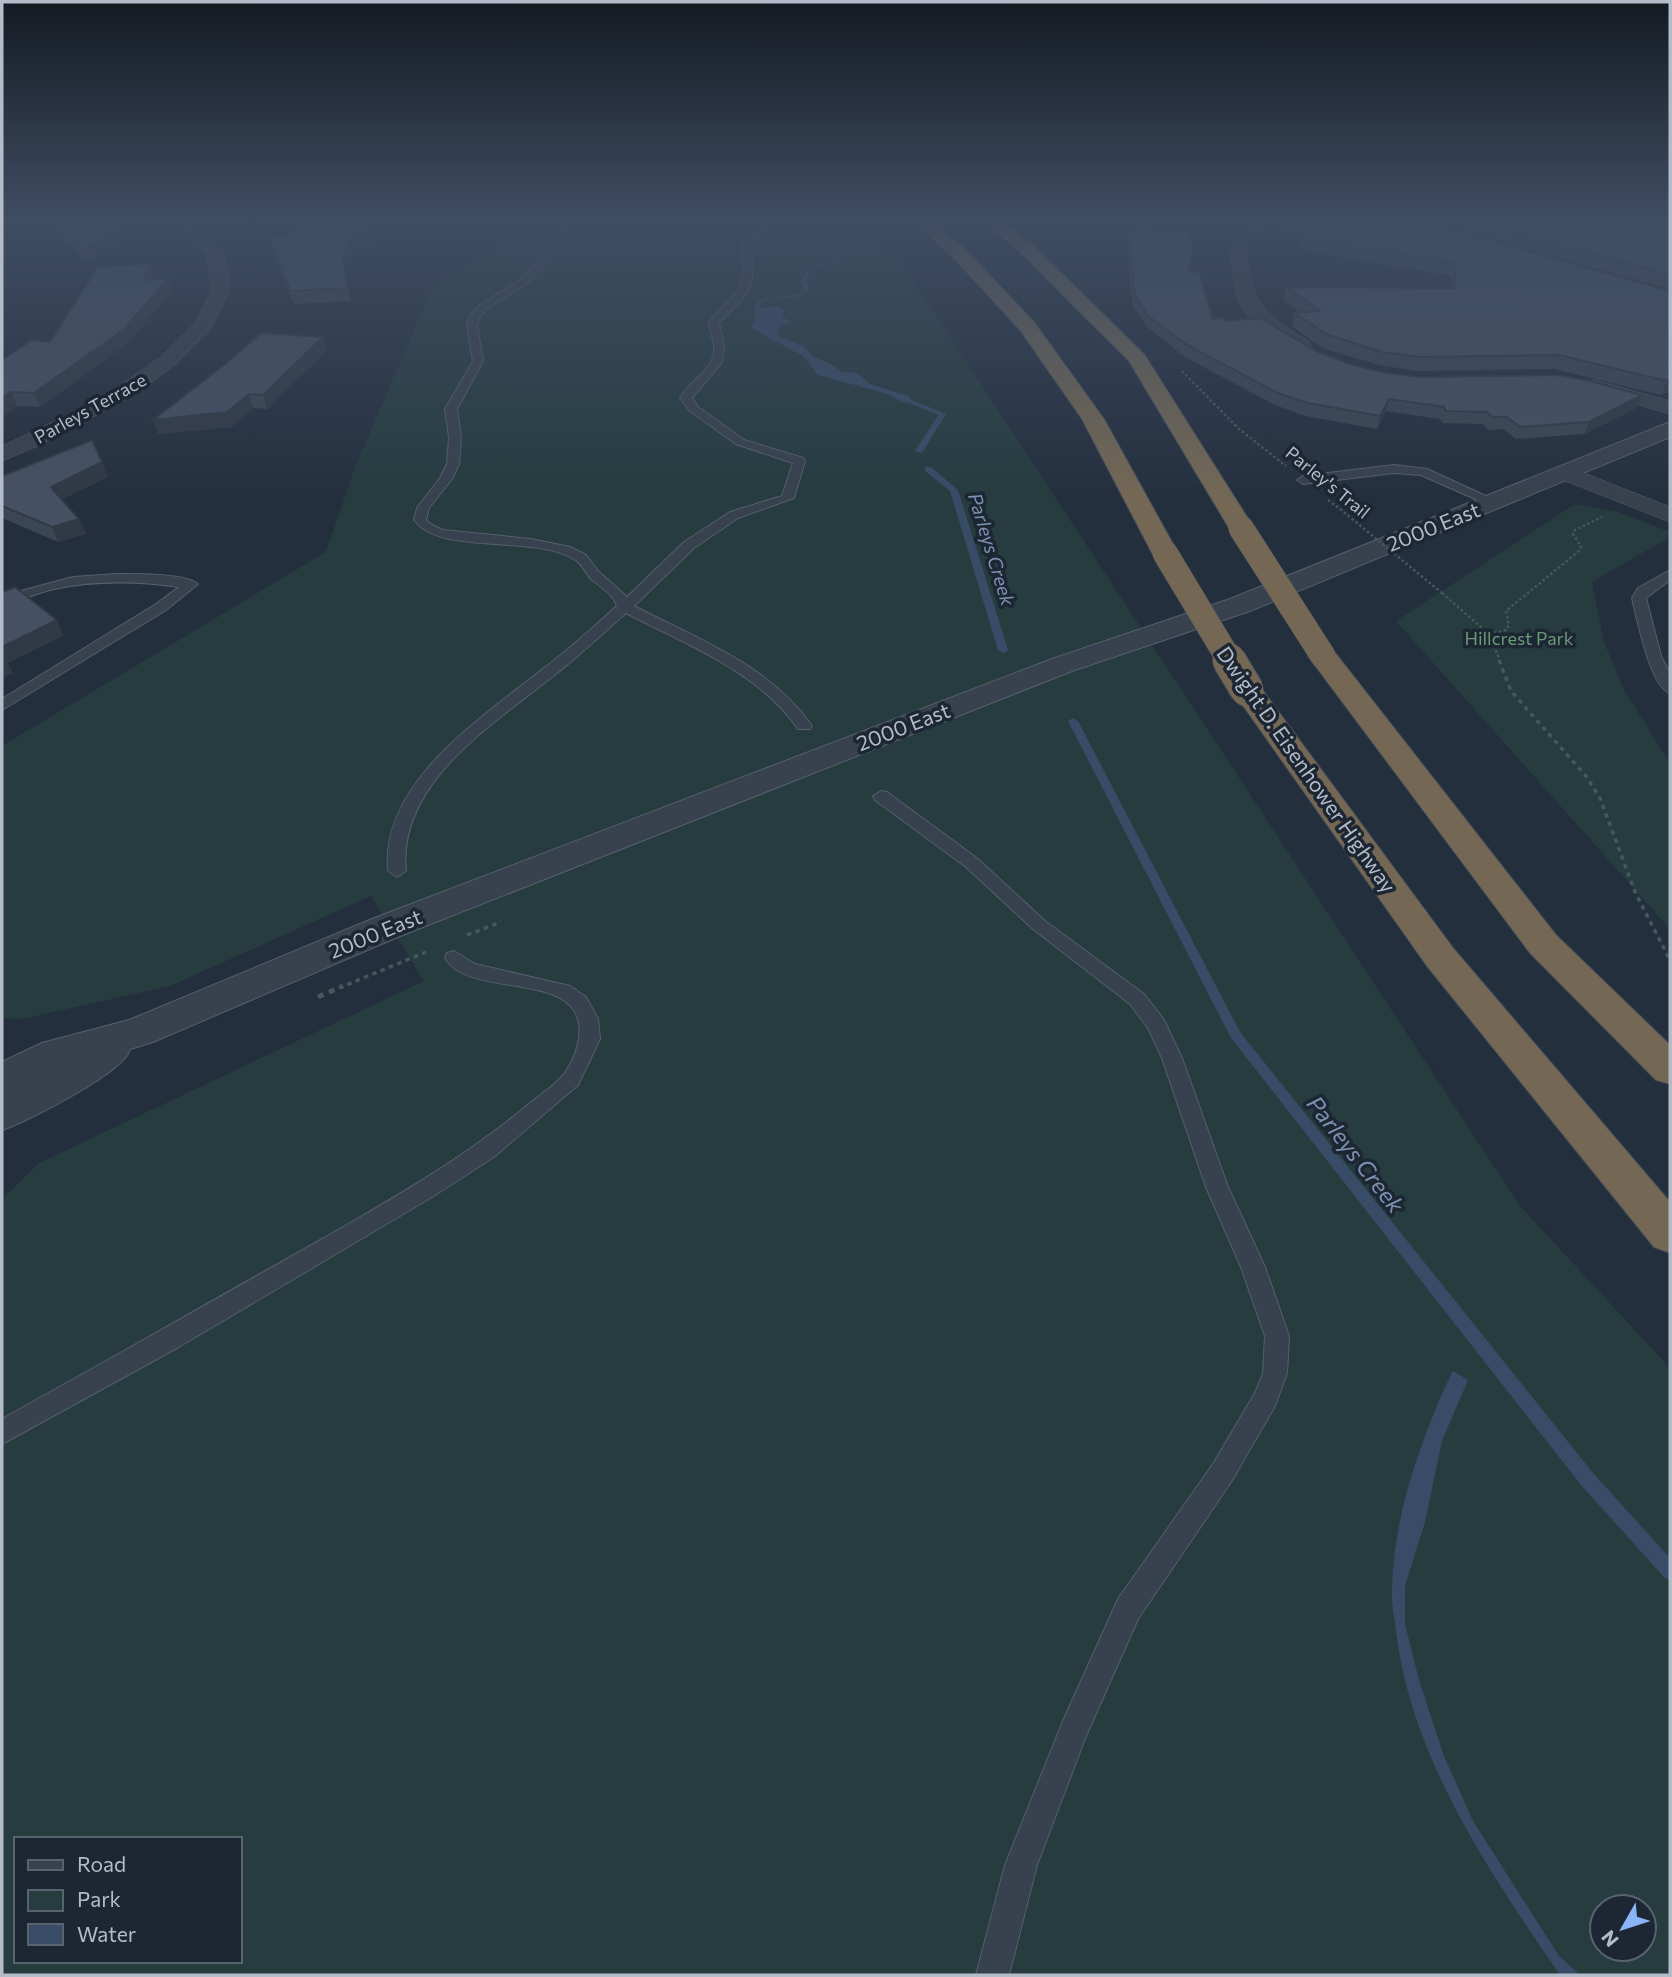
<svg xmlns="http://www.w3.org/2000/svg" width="1672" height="1977" viewBox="0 0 1672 1977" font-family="Commissioner,sans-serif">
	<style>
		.green { fill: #263c3f; fill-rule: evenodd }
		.water { fill: #394c67 }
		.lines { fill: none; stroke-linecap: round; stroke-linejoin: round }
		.stream { fill: #394c67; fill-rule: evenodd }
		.service-casing { stroke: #565f6c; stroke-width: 2 }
		.minor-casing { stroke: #565f6c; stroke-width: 1 }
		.tertiary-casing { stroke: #565f6c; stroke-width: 2 }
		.motorway-casing { stroke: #434c59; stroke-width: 2 }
		.path-far2 { stroke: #44595c; stroke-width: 2.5; stroke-dasharray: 2.5 2.5; stroke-linecap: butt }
		.path-far1 { stroke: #44595c; stroke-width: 3.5; stroke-dasharray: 4.5 4.5; stroke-linecap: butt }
		.path { stroke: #44595c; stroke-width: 5; stroke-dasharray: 6 6; stroke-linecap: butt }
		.service { fill: #38414e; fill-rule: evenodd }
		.minor { fill: #38414e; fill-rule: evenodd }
		.tertiary { fill: #38414e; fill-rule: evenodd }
		.motorway { fill: #746855; fill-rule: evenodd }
		.motorway-bridge-far1-casing { stroke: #434c59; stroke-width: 26; stroke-linecap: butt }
		.motorway-bridge-casing { stroke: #434c59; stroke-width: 35; stroke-linecap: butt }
		.path-bridge { stroke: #44595c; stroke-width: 2.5; stroke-dasharray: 2.5 2.5; stroke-linecap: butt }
		.motorway-bridge-far1 { stroke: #746855; stroke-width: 25 }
		.motorway-bridge { stroke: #746855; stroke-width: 33 }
		.wall { fill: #3b4654 }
		.shaded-wall { fill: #303945 }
		.building { fill: #455162; stroke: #303945; stroke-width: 2 }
		.labels { text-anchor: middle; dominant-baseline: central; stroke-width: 7; stroke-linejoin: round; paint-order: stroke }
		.far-street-label { font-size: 18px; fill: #b4bcc9; stroke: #1d2633 }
		.far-park-label { font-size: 18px; fill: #6b9a76; stroke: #1d2633 }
		.far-water-label { font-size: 19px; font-style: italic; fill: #7c92b1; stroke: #1d2633 }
		.street-label { font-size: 21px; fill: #b4bcc9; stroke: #1d2633 }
		.water-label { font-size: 23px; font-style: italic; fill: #7c92b1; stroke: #1d2633 }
	</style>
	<rect width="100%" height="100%" fill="#242f3e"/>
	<g class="green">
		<path d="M531,221H853L899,259L1520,1206L1670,1368V1975H2V1199L39,1163L424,981L371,896L170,986L22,1019L2,1018V746L326,552L354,470L432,288ZM16,1839H240V1961H16ZM1602,1907H1644V1949H1602Z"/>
		<path d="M1575,504L1619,512L1670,532V537L1592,582L1604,642L1624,690L1670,763V929L1396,621Z"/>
	</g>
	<g class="water">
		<path d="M850,252H855L812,271L806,280L809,290C792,305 778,293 761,303L760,308L779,306L785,310L781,316L792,322L780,325L777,330L779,337L804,346L812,356L829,363L842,372L857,373L870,384L908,396L912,400L904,403L888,394L818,375L803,356L751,328L755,322V306L760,300L799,294L803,288L801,278L807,271Z"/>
		<path d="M1453,1371L1468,1380L1442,1441L1425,1522L1405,1586V1624L1419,1680L1444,1756L1473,1821L1559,1956L1580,1975H1560C1489,1871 1412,1760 1396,1632C1395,1619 1391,1604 1392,1590C1393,1542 1404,1495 1420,1450C1430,1423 1440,1396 1453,1371Z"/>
	</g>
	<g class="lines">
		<g class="stream">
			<path d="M830,221H836L857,242L855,253L837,259V257L850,251L852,243Z"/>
			<path d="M897,394L946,414L922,453L915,451L938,415L895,397V395Z"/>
			<path d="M925,467H931L958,490L1008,650L1006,652L1003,653L998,650L950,491L925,471Z"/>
			<path d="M1073,718L1078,721L1240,1032L1593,1473L1670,1558V1580L1664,1577L1581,1485L1231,1038L1068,721Z"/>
		</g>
		<g class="service-casing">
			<g id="service">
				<path d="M564,221H572L568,240L525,285L486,309L480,317L477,325L483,361L457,409L461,437L459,464L452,479L429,508L426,520L432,525L443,530L531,539L570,547L586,555L598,571L627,597L684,542L730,512L782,496L793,463L736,444L690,411L680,398C689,380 713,372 714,351C715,341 710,332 709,322C741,284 747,297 741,242L763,227V221H771L770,230L750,243C756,293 752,288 719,323L724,346L722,362L692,398L698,407L744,440L803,458L805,461L794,498L738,518L694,548L634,606C697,639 770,665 812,726L810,729H798C758,671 687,645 626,613C603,633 581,654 557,673C497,722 397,781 406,871L397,877L388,871C380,782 483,717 544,668C570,649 593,627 617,606C612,592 601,588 591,579C585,573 582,563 574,559C532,534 441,556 414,520L417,508L440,478L447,464L449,437L445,409L473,361L467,325L470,316L480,305L519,281L561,237Z"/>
				<path d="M1637,221H1649L1629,232L1670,242V248L1617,232Z"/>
				<path d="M1394,465L1427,469L1499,502L1497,505H1489L1421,475L1394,473L1303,484L1297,480L1303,476Z"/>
				<path d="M1670,570V580L1646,598L1661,656L1670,674V693C1650,687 1637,618 1632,598L1638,588Z"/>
				<path d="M117,574C136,574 184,573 198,584L166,610L2,710V699L156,604L179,587C137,581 96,580 54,589C36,593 20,601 2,605V596L73,577Z"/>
				<path d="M881,791L887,792L978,859L1045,921L1144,994L1164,1020L1182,1058L1228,1187L1265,1267L1289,1336L1287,1373L1275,1406L1231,1482L1138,1619L1086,1736L1037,1865L1009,1975H976L1005,1865L1063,1721L1118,1599L1213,1464L1255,1393L1263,1373L1265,1336L1241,1267L1206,1187L1162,1058L1148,1028L1130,1004L1033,929L966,867L875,800L873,796Z"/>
				<path d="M454,951L475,964L570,986L586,997L598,1019L600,1039L578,1085L494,1157L432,1197L177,1348L2,1444V1419C119,1354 236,1288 352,1222C414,1186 469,1153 524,1108C536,1097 554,1087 564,1074C575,1059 583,1037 578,1019C565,973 468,997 445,958L447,953Z"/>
			</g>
		</g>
		<g class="minor-casing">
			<g id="minor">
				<path d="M171,221H189L224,255L230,290L210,330L176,364L132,396L42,444L2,461V446L70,414L118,387L162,356L195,323L212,290L207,256Z"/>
				<path d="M1260,221H1286C1276,231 1257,230 1248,243C1245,249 1248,258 1248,264C1254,310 1273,319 1309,342L1312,346L1309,350H1295L1263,329L1245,312L1237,298L1229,248L1238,234Z"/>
				<path d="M1594,380L1670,401V414L1587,390L1584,386L1587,382Z"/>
				<path d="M1566,466L1670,507V522L1558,478L1554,473L1558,468Z"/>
			</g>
		</g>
		<g class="tertiary-casing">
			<path id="tertiary" d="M1670,422V437L1250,611L1072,671L398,937L153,1042L130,1049C128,1070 25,1123 2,1130V1095L4,1094H2V1062L42,1043L129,1020L372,919L1052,659L1230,599Z"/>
		</g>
		<g class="motorway-casing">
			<g id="motorway">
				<path d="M912,221H931L963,247L1034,322L1104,419L1178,553L1174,559L1165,561L1156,559L1152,553L1082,419L1020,330L951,255Z"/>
				<path d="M983,221H1002L1032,244L1144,354L1254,528L1250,533L1241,536L1232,533L1129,361L1020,252Z"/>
				<path d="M1323,647L1333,650L1556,935L1670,1045V1084L1656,1080L1530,953L1308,656L1313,650Z"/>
				<path d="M1247,681L1258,684L1453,948L1670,1202V1253L1654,1247L1427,966L1232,690L1236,684Z"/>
			</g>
		</g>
		<g class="path-far2">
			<path d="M1043,221L1062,241"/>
			<path d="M1182,371L1239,429L1286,466"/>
			<path d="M1328,500L1340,509"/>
			<path d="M1442,593L1489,634L1500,661"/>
			<path d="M1489,634L1506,630L1509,625L1506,611L1579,551L1581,546L1573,534L1575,530L1602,517"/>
		</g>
		<g class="path-far1">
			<path d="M1499,660L1511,691L1586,776L1600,798L1635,892L1670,960"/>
			<path d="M467,935L501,922"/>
			<path d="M339,988L426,952"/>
		</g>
		<path class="path" d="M318,997L343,986"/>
		<use href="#service" class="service"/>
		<use href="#minor" class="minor"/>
		<use href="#tertiary" class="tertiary"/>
		<use href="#motorway" class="motorway"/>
		<g class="motorway-bridge-far1-casing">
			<g id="motorway-bridge-far1">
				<path d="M1241,528L1323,656"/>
				<path d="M1165,553L1230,661"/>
			</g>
		</g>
		<g class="motorway-bridge-casing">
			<path id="motorway-bridge" d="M1229,660L1247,690"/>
		</g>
		<path class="path-bridge" d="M1340,509L1442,593"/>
		<use href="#motorway-bridge-far1" class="motorway-bridge-far1"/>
		<use href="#motorway-bridge" class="motorway-bridge"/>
	</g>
	<g class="wall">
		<path d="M47,221H115L127,225L131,237L86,262Z"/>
		<path d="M282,221H367L376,244L357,246L345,270L351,301L294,304L272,249L269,237L301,233Z"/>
		<path d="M1280,221H1421L1670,291V391L1661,395L1554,369L1416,371L1379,365L1322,348L1292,326L1295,313H1301L1283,300L1286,287L1451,288L1452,276L1301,250L1303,237L1278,229Z"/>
		<path d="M1430,221H1631L1627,224L1638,227L1640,221H1670V289Z"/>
		<path d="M1128,227L1194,251L1189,271L1213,319L1226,321L1316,351L1350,364L1386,373L1637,408L1584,434L1516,439L1503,429L1488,430L1483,424L1443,423L1440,419L1386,411L1377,429L1305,416L1275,405L1185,357L1147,327L1133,307L1126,238Z"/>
		<path d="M152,264L156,276L154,280L168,279L172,291L128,343L40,407L17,406L2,417V360L50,342Z"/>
		<path d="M323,337L327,350L267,409L253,408L231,427L158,434L153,420Z"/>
		<path d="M2,476L108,477L62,499L86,534L58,542L2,518Z"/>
	</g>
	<g class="shaded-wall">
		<path d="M127,225L131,237L86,262L82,250Z"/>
		<path d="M373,232L376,244L357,246L345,270L351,301L342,257L354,234Z"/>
		<path d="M1194,251L1192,262L1185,282L1187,271Z"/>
		<path d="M152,264L156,276L147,293L143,280Z"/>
		<path d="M168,279L172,291L128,343L40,407L34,393Z"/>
		<path d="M323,337L327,350L267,409L263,395Z"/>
		<path d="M1670,379V391L1661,395L1667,381Z"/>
		<path d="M11,392L17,406L2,417V398Z"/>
		<path d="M249,394L253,408L231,427L158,434L153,420Z"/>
		<path d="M1642,395L1637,408L1584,434L1589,422Z"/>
		<path d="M1389,399L1386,411L1377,429L1380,416Z"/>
		<path d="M102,462L108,477L57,502L51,487Z"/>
		<path d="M79,519L86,534L58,542L52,527Z"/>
		<path d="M57,620L63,636L8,663L13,673L2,679V647Z"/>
	</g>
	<g class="building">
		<path d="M54,221H115L127,225L82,250Z"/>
		<path d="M298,221H367L373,232L354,234L342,257L348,288L291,291L269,237L315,231Z"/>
		<path d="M1296,221H1421L1670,291V379L1667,381L1559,355L1420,357L1382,352L1326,334L1295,313L1320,311L1286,287L1454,288L1456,263L1304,237L1306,224Z"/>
		<path d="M1477,221H1620L1670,237V275Z"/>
		<path d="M1651,221H1670V226Z"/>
		<path d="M1128,227L1188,230L1194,251L1187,271L1199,272L1213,319L1223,318L1226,321L1260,318L1316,351L1350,364L1386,373L1422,377L1556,375L1586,380L1642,395L1589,422L1520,427L1507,417H1492L1487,412L1446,411L1444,407L1389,399L1380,416L1308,403L1278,393L1187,345L1148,316L1135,296Z"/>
		<path d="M152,264L143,280L168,279L123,330L34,393L11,392L2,398V360L32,340L50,342L98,267Z"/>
		<path d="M261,333L323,337L263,395L249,394L227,412L153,420L224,365Z"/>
		<path d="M92,440L102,462L51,487L79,519L52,527L2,506V476Z"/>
		<path d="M15,587L57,620L2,647V592Z"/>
	</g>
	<linearGradient id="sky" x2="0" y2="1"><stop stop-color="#141a22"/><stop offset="0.44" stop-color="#3f4d63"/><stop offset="1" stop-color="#3f4d63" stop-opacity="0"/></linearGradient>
	<rect width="1672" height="498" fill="url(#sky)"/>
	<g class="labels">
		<g class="far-street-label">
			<text transform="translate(90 408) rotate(-29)">Parleys Terrace</text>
			<text transform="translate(1328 482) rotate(39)">Parley's Trail</text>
		</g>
		<g class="far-park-label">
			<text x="1519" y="638">Hillcrest Park</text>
		</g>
		<g class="far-water-label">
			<text transform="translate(992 549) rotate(73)">Parleys Creek</text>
		</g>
		<g class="street-label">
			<text transform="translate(1433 526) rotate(-22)">2000 East</text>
			<text transform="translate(903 726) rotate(-21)">2000 East</text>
			<text transform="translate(1307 769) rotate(55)">Dwight D. Eisenhower Highway</text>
			<text transform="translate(375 933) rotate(-22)">2000 East</text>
		</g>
		<g class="water-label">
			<text transform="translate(1356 1154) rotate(52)">Parleys Creek</text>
		</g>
	</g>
	<rect width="1672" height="1977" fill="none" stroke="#b4bcc9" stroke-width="7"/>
	<rect x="14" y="1837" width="228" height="126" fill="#1d2633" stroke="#59626f" stroke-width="2"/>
	<rect x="28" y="1860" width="35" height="10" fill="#38414e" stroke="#59626f" stroke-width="2"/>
	<text x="77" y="1872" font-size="21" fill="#b4bcc9">Road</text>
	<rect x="28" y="1890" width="35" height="21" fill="#263c3f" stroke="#59626f" stroke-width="2"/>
	<text x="77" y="1907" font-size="21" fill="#b4bcc9">Park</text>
	<rect x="28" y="1924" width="35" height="21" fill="#394c67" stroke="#59626f" stroke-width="2"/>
	<text x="77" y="1942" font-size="21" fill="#b4bcc9">Water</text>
	<g transform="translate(1623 1928) rotate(231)"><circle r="33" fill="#1d2633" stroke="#59626f" stroke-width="2"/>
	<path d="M0-5L12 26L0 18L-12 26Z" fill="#8ab4f8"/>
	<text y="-10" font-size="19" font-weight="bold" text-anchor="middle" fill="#b4bcc9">N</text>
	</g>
</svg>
